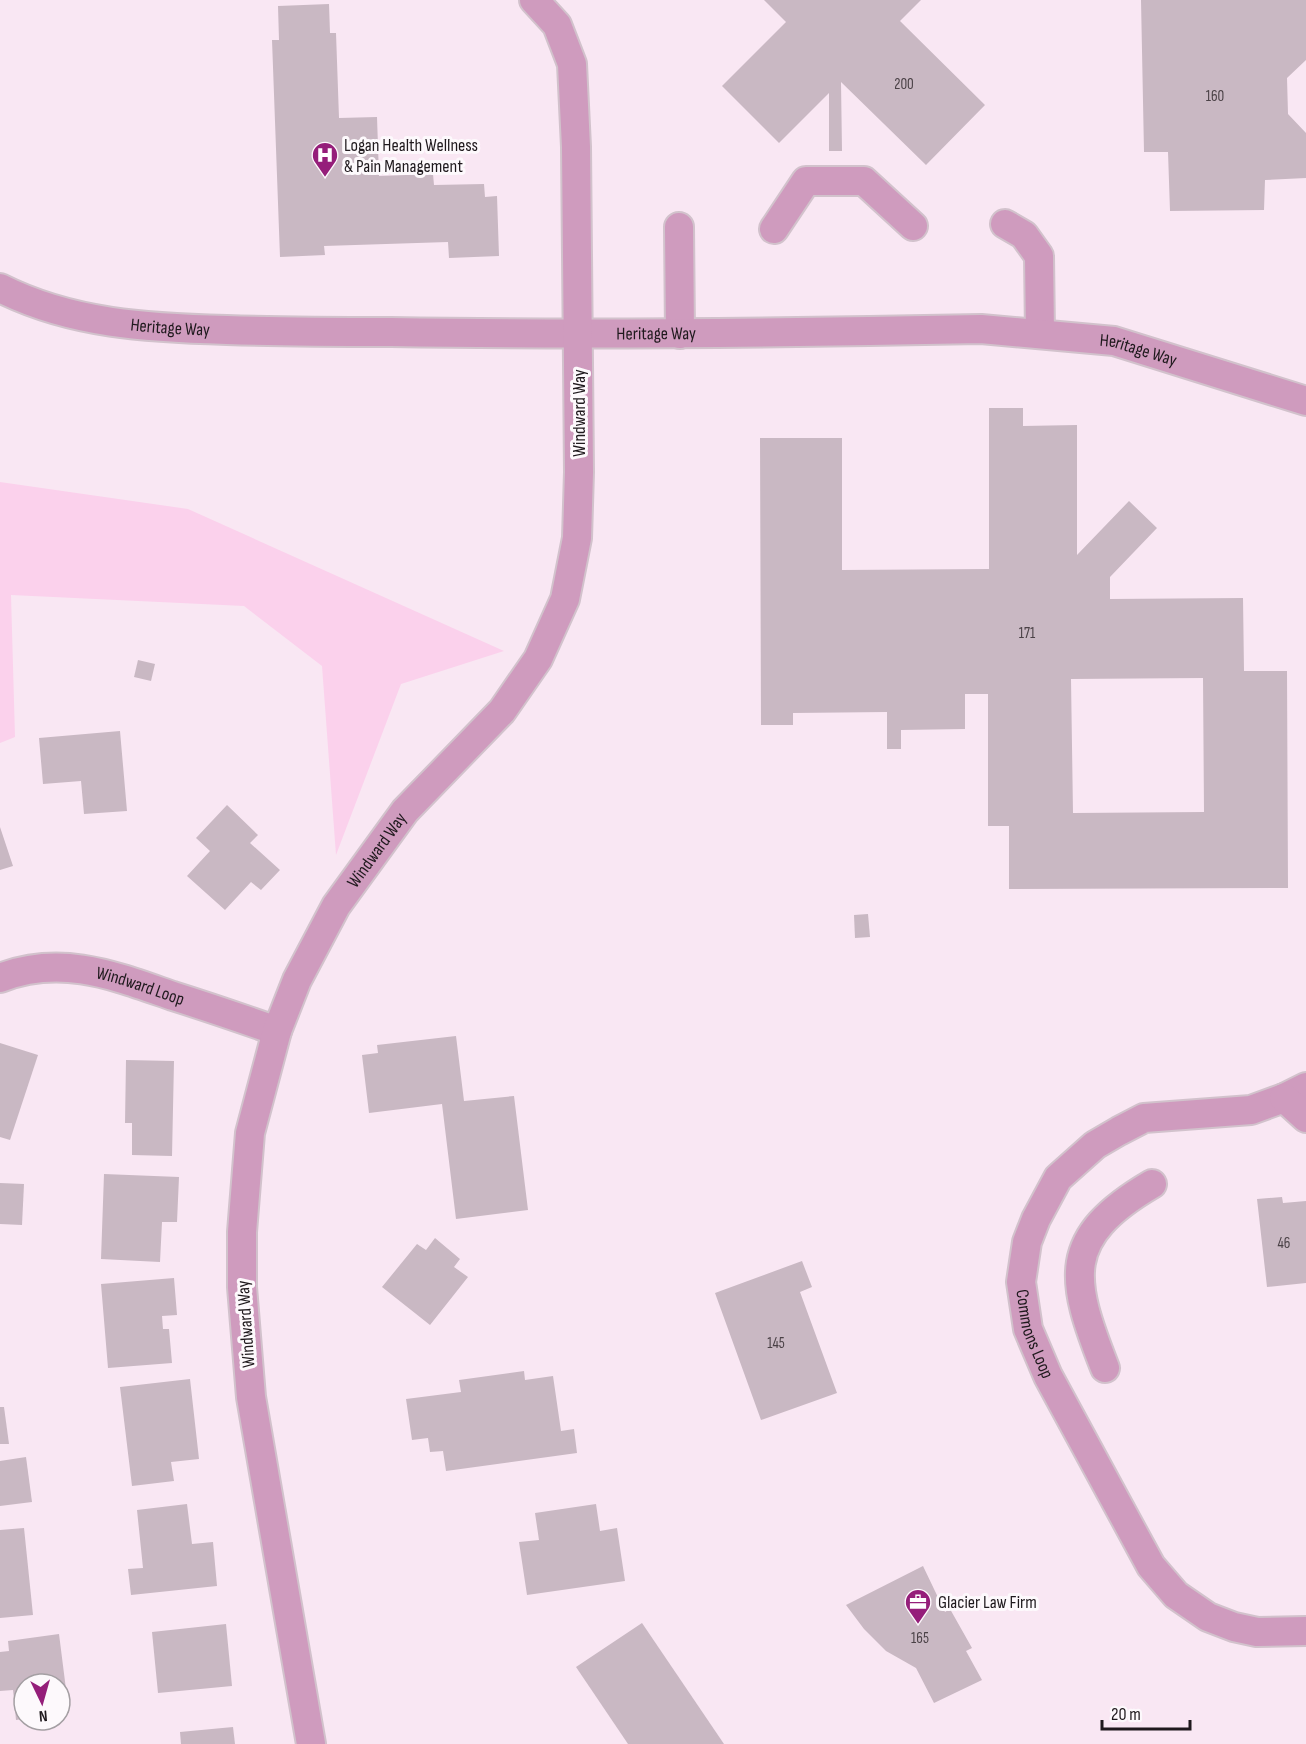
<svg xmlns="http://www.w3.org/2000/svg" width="1306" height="1744" viewBox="0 0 1306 1744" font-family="'Sofia Sans Condensed',sans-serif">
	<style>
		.green { fill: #fbd1ec }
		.building { fill: #c9b8c3; fill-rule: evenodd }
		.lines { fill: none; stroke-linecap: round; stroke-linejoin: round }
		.minor-casing { stroke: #d2c2cc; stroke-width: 32 }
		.minor { stroke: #cf9bbe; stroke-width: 28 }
		.labels { text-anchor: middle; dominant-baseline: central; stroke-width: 6; stroke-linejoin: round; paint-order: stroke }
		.number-label { font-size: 15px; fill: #4a4146 }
		.poi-label { font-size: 18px; fill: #1f191d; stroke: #fdf9fc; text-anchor: start }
		.street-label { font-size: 18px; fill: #1f191d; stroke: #fdf9fc }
	</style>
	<rect width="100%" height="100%" fill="#f9e7f3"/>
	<path class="green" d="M0,482L188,509L504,651L401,684L336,855L322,666L244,606L11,595L15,737L0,743Z"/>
	<g class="building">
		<path d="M764,0H921L900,21L985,105L926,165L841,82L842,151H829V93L779,143L722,86L786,22Z"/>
		<path d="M1141,0H1306V60L1287,78L1288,114L1306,133V178L1265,180L1264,210L1170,211L1168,152H1144Z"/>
		<path d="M329,4L330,33H336L339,118L377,117L379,176L433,174L434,185L484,184L485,197L497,196L499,256L449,258L448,242L324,246L325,255L280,257L272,40H279L278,6Z"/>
		<path d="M989,408H1023V426L1077,425V555L1129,501L1157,528L1110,577V599L1243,598L1244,671H1287L1288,888L1009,889V826H988V694H965V729L901,730V749H887V712L793,713V725H761L760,438H842V570L989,569ZM1203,678L1204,812L1073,813L1071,679Z"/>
		<path d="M138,660L155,664L151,681L134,677Z"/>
		<path d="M120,731L127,811L84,814L81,781L43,784L39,738Z"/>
		<path d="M227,805L258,835L250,843L280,870L261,890L251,882L225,910L187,876L210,851L196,838Z"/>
		<path d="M0,827L13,866L0,870Z"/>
		<path d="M868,914L870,937L855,938L854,915Z"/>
		<path d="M456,1036L464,1101L514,1096L528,1210L456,1219L442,1104L369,1113L362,1055L378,1053L377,1045Z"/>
		<path d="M0,1043L38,1055L10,1140L0,1137Z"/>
		<path d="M126,1060L174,1061L172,1156L132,1155V1123H125Z"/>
		<path d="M104,1174L179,1177L177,1222H162L160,1262L101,1259Z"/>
		<path d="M0,1183L24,1184L22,1225L0,1224Z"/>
		<path d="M1282,1197L1283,1203L1306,1201V1283L1267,1287L1257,1199Z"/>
		<path d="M435,1238L460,1259L454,1267L468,1277L430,1325L382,1287L417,1244L426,1250Z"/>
		<path d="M802,1261L812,1287L800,1292L837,1393L761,1420L715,1293Z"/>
		<path d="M174,1278L177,1315L162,1316L163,1329H169L172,1363L108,1368L101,1284Z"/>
		<path d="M524,1371L525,1380L553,1376L561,1431L574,1429L577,1453L446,1471L443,1451L430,1452L428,1438L412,1440L406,1399L461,1392L459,1380Z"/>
		<path d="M190,1379L199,1459L171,1462L174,1481L132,1486L120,1387Z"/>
		<path d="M0,1407H4L9,1444H0Z"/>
		<path d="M26,1457L32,1502L0,1506V1461Z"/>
		<path d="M187,1504L192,1544L213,1542L217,1586L131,1595L128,1569L143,1568L137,1510Z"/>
		<path d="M596,1504L600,1531L617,1528L625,1581L527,1595L519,1542L539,1540L535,1513Z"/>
		<path d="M24,1528L33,1615L0,1618V1530Z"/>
		<path d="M923,1566L945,1612L950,1609L972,1648L966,1651L982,1680L934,1703L916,1668L886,1651L864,1629L846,1605Z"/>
		<path d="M642,1623L724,1744H628L576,1667Z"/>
		<path d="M226,1624L232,1686L158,1693L152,1632Z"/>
		<path d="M59,1634L69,1713L60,1714V1684H24V1719L16,1720L13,1690L0,1691V1652L9,1651L8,1641Z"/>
		<path d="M233,1727L235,1744H181L180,1732Z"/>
	</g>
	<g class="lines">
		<g class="minor-casing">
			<g id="minor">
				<path d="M1005,224L1024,235L1039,256L1040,334"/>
				<path d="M679,227L680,334"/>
				<path d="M774,229L806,181H864L913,226"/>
				<path id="s1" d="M0,288C71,324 149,328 227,330C282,332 336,332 391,332C588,335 785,333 981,329L1114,341L1306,401"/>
				<path id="s2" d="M0,978C62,954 115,976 173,996C208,1007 243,1019 277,1031"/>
				<path id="s3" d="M1306,1087L1284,1098L1251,1110L1144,1118L1119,1131L1095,1145L1058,1178L1036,1219L1027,1242L1021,1282L1028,1329L1048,1376L1151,1566L1176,1595L1208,1617L1234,1627L1257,1632L1306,1631"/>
				<path d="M1284,1098L1306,1118"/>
				<path d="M1105,1368C1070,1279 1060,1238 1152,1184"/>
				<path id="s4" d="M311,1744L251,1397L242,1287V1232L250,1133L277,1031L297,980L336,906L405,811L502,711L538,659L565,599L577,538L579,472L576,147L572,64L557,25L534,0"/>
			</g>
		</g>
		<use href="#minor" class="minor"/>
	</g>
	<defs>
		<g id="hospital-pin" transform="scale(1.35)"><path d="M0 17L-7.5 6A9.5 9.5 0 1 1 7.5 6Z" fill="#951e7a" stroke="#fdf9fc"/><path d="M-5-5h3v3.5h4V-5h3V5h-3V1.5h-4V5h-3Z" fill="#fff"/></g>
		<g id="office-pin" transform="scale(1.35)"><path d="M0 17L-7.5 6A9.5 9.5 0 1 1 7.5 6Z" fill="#951e7a" stroke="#fdf9fc"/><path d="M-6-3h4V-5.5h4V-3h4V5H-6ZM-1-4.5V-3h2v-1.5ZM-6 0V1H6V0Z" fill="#fff"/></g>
	</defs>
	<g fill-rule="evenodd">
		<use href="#hospital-pin" x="325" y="155"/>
		<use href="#office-pin" x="918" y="1602"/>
	</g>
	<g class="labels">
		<g class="number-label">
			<text x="904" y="84">200</text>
			<text x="1215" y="96">160</text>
			<text x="1027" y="633">171</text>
			<text x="1284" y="1243">46</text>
			<text x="776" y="1343">145</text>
			<text x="920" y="1638">165</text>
		</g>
		<g class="poi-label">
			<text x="344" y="145">Logan Health Wellness<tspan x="344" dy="21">&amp; Pain Management</tspan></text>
			<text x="938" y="1602">Glacier Law Firm</text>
		</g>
		<g class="street-label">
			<text stroke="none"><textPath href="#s1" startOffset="176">Heritage Way</textPath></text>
			<text stroke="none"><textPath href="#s1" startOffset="662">Heritage Way</textPath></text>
			<text stroke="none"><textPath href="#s1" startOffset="1146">Heritage Way</textPath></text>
			<text transform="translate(579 413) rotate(-90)">Windward Way</text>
			<text stroke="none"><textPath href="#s4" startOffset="930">Windward Way</textPath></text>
			<text stroke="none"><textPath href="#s2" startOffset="144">Windward Loop</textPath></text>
			<text transform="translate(246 1324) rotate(-94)">Windward Way</text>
			<text stroke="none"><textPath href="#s3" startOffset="438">Commons Loop</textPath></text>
		</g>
	</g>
	<g transform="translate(42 1702) rotate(175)"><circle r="28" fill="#fdf9fc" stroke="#a49fa3" stroke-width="1.5"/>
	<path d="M0-4.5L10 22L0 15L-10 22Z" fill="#951e7a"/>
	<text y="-9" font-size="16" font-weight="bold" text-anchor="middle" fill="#1f191d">N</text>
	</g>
	<path d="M1102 1720v9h88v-9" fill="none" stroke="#1f191d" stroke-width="3"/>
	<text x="1111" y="1720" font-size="18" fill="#1f191d" stroke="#fdf9fc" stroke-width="4.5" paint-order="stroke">20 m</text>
</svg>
